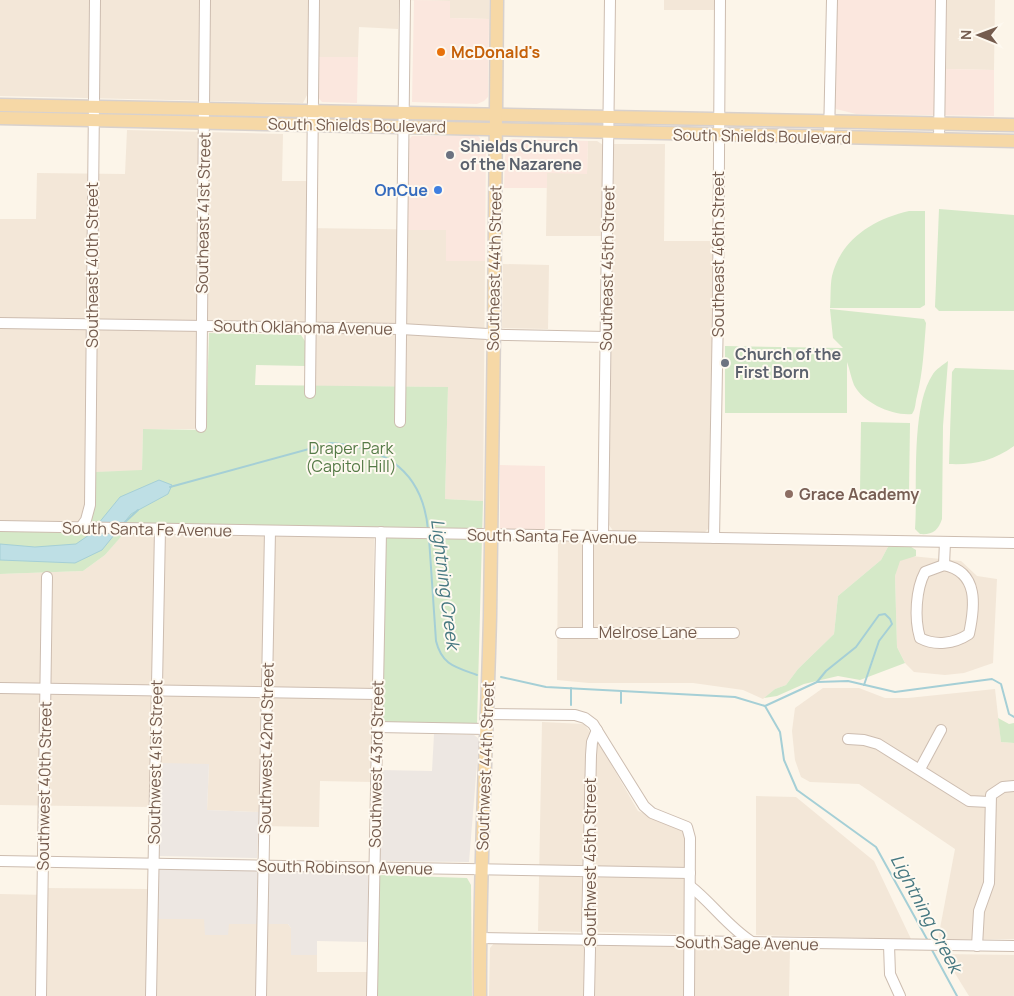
<svg xmlns="http://www.w3.org/2000/svg" width="1014" height="996" viewBox="0 0 1014 996" font-family="Manrope,sans-serif">
	<style>
		.residential { fill: #f3e7d8 }
		.commercial { fill: #fbe7de }
		.industrial { fill: #ede7e2 }
		.green { fill: #d5e9c8 }
		.water { fill: #bedfe5; stroke: #a5cfd6 }
		.lines { fill: none; stroke-linecap: round; stroke-linejoin: round }
		.stream { stroke: #a5cfd6; stroke-width: 2 }
		.minor-casing { stroke: #cdbdb0; stroke-width: 12 }
		.major-casing { stroke: #d8d1cd; stroke-width: 15 }
		.minor { stroke: #fff; stroke-width: 10 }
		.major { stroke: #f6d8a6; stroke-width: 12 }
		.food-dot { fill: #e8710a; stroke: #fef9f0; stroke-width: 2 }
		.worship-dot { fill: #6b7280; stroke: #fef9f0; stroke-width: 2 }
		.shop-dot { fill: #3f7fe0; stroke: #fef9f0; stroke-width: 2 }
		.education-dot { fill: #8d6e63; stroke: #fef9f0; stroke-width: 2 }
		.labels { text-anchor: middle; dominant-baseline: central; stroke-width: 4; stroke-linejoin: round; paint-order: stroke }
		.food-label { font-size: 16px; font-weight: bold; fill: #c56008; stroke: #fef9f0; text-anchor: start }
		.street-label { font-size: 16px; fill: #755c4e; stroke: #fef9f0 }
		.worship-label { font-size: 16px; font-weight: bold; fill: #5b616d; stroke: #fef9f0; text-anchor: start }
		.shop-label { font-size: 16px; font-weight: bold; fill: #366cbe; stroke: #fef9f0; text-anchor: end }
		.park-label { font-size: 16px; fill: #557a46; stroke: #fef9f0 }
		.education-label { font-size: 16px; font-weight: bold; fill: #785e54; stroke: #fef9f0; text-anchor: start }
		.water-label { font-size: 18px; font-style: italic; fill: #457780; stroke: #fef9f0 }
	</style>
	<rect width="100%" height="100%" fill="#fcf5e9"/>
	<g class="residential">
		<path d="M0,0H399L398,29L359,27L358,57H309V91L303,103L0,96Z"/>
		<path d="M402,0H489V19L450,18V1Z"/>
		<rect x="664" y="0" width="51" height="10"/>
		<path d="M947,0H995L994,70L946,69Z"/>
		<path d="M127,130L283,134L282,181H307L306,228L446,230V261H485L483,501L445,499L448,387L316,386V323L196,321L195,429H143L142,471L95,472V515L91,522L0,521V219H36L37,173L125,174Z"/>
		<path d="M588,141H597L603,145L602,236H546L547,173H587Z"/>
		<path d="M614,144H665L664,241H713L710,527L704,533L614,532L609,525Z"/>
		<path d="M503,264L549,265L548,329L502,328Z"/>
		<path d="M123,534L374,537L372,782L320,781L319,827L259,826V812L207,810L209,764L150,807L0,805V574L83,571L105,555Z"/>
		<path d="M558,540L889,545L881,560L838,596L834,634L798,669L786,685L775,689L763,699L743,690L693,683H589L557,680Z"/>
		<path d="M911,556L961,561L977,576L997,579L993,663L964,673L945,675L914,672L905,663L897,647L895,576L899,561Z"/>
		<path d="M823,688H859L885,698H908L995,689L1001,742L1014,743V939H938L955,849L859,784L810,782L801,777L795,760L792,731L795,708Z"/>
		<path d="M542,722L584,724L600,745L638,811L676,826L685,832L684,934L538,931Z"/>
		<path d="M756,796L796,797L874,861L911,939L756,935Z"/>
		<path d="M47,888L148,889V919H205V935L229,924H288L291,928V955H317V972H368L367,996H0V894L47,895Z"/>
		<path d="M496,941L790,948L789,996H489L490,948Z"/>
		<path d="M943,954L1014,955V996H969Z"/>
	</g>
	<g class="commercial">
		<path d="M414,0L450,1V18L489,19L488,97L484,101L477,104L412,102Z"/>
		<path d="M834,0H947L946,69L994,70V116L856,114L836,109L834,105Z"/>
		<path d="M318,57H358L357,103L322,102L318,97Z"/>
		<path d="M412,136H478L486,146L485,261H446V230H407L408,141Z"/>
		<path d="M513,139L588,141L587,174L547,173V188H504L505,157L509,141Z"/>
		<path d="M500,465L545,466V530H500Z"/>
	</g>
	<g class="industrial">
		<path d="M434,734L474,735L479,739L469,862L379,861L380,770L432,771Z"/>
		<path d="M160,763L209,764L207,810L259,812L257,858L159,856Z"/>
		<path d="M158,869L368,874V942L317,941V955H291V928L288,924H229L228,935H205L204,919H157Z"/>
	</g>
	<g class="green">
		<path d="M939,209L1014,215V311H939L935,307Z"/>
		<path d="M909,211H925V305L920,308H830C831,298 830,286 832,276C841,239 874,219 909,211Z"/>
		<path d="M830,309L924,319L926,323C924,348 923,372 917,396C915,403 916,408 912,414C893,416 863,403 854,385C851,378 850,370 847,362V413H725V346L843,348L833,338Z"/>
		<path d="M209,333L301,335L305,341V366L256,365L255,385L448,387L445,499L483,501L477,724L382,722L385,528L133,523L105,555L83,571L0,574V530L79,533C100,518 95,496 95,472L142,470L143,429L206,430Z"/>
		<path d="M948,361L943,426L942,519C938,531 932,535 920,534L915,529C918,488 910,408 933,374C936,369 943,365 948,361Z"/>
		<path d="M955,368L1014,370V446C993,461 974,465 949,464L952,372Z"/>
		<path d="M861,422L910,423L909,492L860,491Z"/>
		<path d="M889,545H908L916,550V556L900,561L895,576L897,647L905,663L860,680L838,676L804,684L777,696L764,698L775,689L786,685L798,669L834,634L838,596L881,560Z"/>
		<path d="M998,718L1009,724L1014,723V743L1001,742Z"/>
		<path d="M379,875L467,878L471,885L472,996H376Z"/>
	</g>
	<path class="water" d="M159,480L172,485L168,494L131,514L102,550L75,563L0,560V544L35,547L76,544L89,535L120,497Z"/>
	<g class="lines">
		<g class="stream">
			<path d="M170,487L331,443C385,447 423,472 428,530"/>
			<path d="M123,524L138,510"/>
			<path d="M429,538L436,641C442,665 455,667 477,675"/>
			<path d="M501,677L546,687L735,697L765,706L780,732L784,760L797,790L876,847L928,941"/>
			<path d="M817,682L826,671L856,647L879,615L885,614L890,619L892,624L879,641L864,685"/>
			<path d="M621,703V691"/>
			<path d="M571,705V688"/>
			<path d="M765,706L817,682L848,681L895,692L992,679L1001,684L1009,714L1014,717"/>
			<path d="M932,950L957,996"/>
		</g>
		<g class="minor-casing">
			<g id="minor">
				<path d="M829,137L832,0"/>
				<path d="M939,139L941,0"/>
				<path d="M0,323L401,329L505,335L606,337"/>
				<path d="M310,393L314,0"/>
				<path d="M400,422L405,0"/>
				<path d="M201,427L205,0"/>
				<path d="M0,526L1014,543"/>
				<path d="M81,527L86,520L90,505L95,0"/>
				<path d="M588,536V632"/>
				<path d="M603,536L610,0"/>
				<path d="M714,538L718,311L720,0"/>
				<path d="M944,565C979,572 975,606 969,634C954,644 935,646 920,638C914,618 916,589 925,572Z"/>
				<path d="M944,565L945,542"/>
				<path d="M561,633H734"/>
				<path d="M0,688L377,694"/>
				<path d="M487,714L575,715L585,718L593,724L644,806L652,813L687,827L690,838L689,996"/>
				<path d="M377,727L487,729"/>
				<path d="M848,739L864,740L878,744L969,801L989,802"/>
				<path d="M920,769L941,730"/>
				<path d="M0,861L690,873"/>
				<path d="M690,886C712,903 728,927 752,942"/>
				<path d="M480,938L1014,946"/>
				<path d="M889,945L890,974L900,996"/>
				<path d="M977,946L979,911L989,883L991,795L1003,787L1014,786"/>
				<path d="M41,996L47,577"/>
				<path d="M151,996L160,529"/>
				<path d="M261,996L270,531"/>
				<path d="M372,996L381,532"/>
				<path d="M589,996L590,949L587,929L591,755L592,742L597,730"/>
			</g>
		</g>
		<g class="major-casing">
			<g id="major">
				<path d="M0,105L1014,125"/>
				<path d="M0,118L1014,141"/>
				<path d="M480,996C479,869 487,743 490,616C494,411 495,205 497,0"/>
			</g>
		</g>
		<use href="#minor" class="minor"/>
		<use href="#major" class="major"/>
	</g>
	<circle class="food-dot" cx="441" cy="52" r="5"/>
	<g class="worship-dot">
		<circle cx="450" cy="155" r="5"/>
		<circle cx="725" cy="363" r="5"/>
	</g>
	<circle class="shop-dot" cx="438" cy="190" r="5"/>
	<circle class="education-dot" cx="789" cy="494" r="5"/>
	<g class="labels">
		<g class="food-label">
			<text x="451" y="52">McDonald's</text>
		</g>
		<g class="street-label">
			<text transform="translate(357 125) rotate(1)">South Shields Boulevard</text>
			<text transform="translate(762 136) rotate(1)">South Shields Boulevard</text>
			<text transform="translate(203 213) rotate(-89)">Southeast 41st Street</text>
			<text transform="translate(718 254) rotate(-90)">Southeast 46th Street</text>
			<text transform="translate(92 265) rotate(-90)">Southeast 40th Street</text>
			<text transform="translate(494 268) rotate(-89)">Southeast 44th Street</text>
			<text transform="translate(607 268) rotate(-89)">Southeast 45th Street</text>
			<text transform="translate(303 327) rotate(1)">South Oklahoma Avenue</text>
			<text transform="translate(147 529) rotate(1)">South Santa Fe Avenue</text>
			<text transform="translate(552 536) rotate(1)">South Santa Fe Avenue</text>
			<text x="648" y="632">Melrose Lane</text>
			<text transform="translate(266 748) rotate(-89)">Southwest 42nd Street</text>
			<text transform="translate(155 762) rotate(-89)">Southwest 41st Street</text>
			<text transform="translate(376 764) rotate(-89)">Southwest 43rd Street</text>
			<text transform="translate(485 766) rotate(-88)">Southwest 44th Street</text>
			<text transform="translate(44 786) rotate(-89)">Southwest 40th Street</text>
			<text transform="translate(590 862) rotate(-90)">Southwest 45th Street</text>
			<text transform="translate(345 867) rotate(1)">South Robinson Avenue</text>
			<text transform="translate(747 943) rotate(1)">South Sage Avenue</text>
		</g>
		<g class="worship-label">
			<text x="460" y="146">Shields Church<tspan x="460" dy="18">of the Nazarene</tspan></text>
			<text x="735" y="354">Church of the<tspan x="735" dy="18">First Born</tspan></text>
		</g>
		<g class="shop-label">
			<text x="428" y="190">OnCue</text>
		</g>
		<g class="park-label">
			<text x="351" y="448">Draper Park<tspan x="351" dy="18">(Capitol Hill)</tspan></text>
		</g>
		<g class="education-label">
			<text x="799" y="494">Grace Academy</text>
		</g>
		<g class="water-label">
			<text transform="translate(446 584) rotate(83)">Lightning Creek</text>
			<text transform="translate(927 913) rotate(62)">Lightning Creek</text>
		</g>
	</g>
	<g transform="translate(979 35) rotate(271)" stroke="#fef9f0" stroke-width="4" paint-order="stroke">
	<path d="M0-4L9 19L0 12L-9 19Z" fill="#755c4e"/>
	<text y="-8" font-size="14" font-weight="bold" text-anchor="middle" fill="#755c4e">N</text>
	</g>
</svg>
